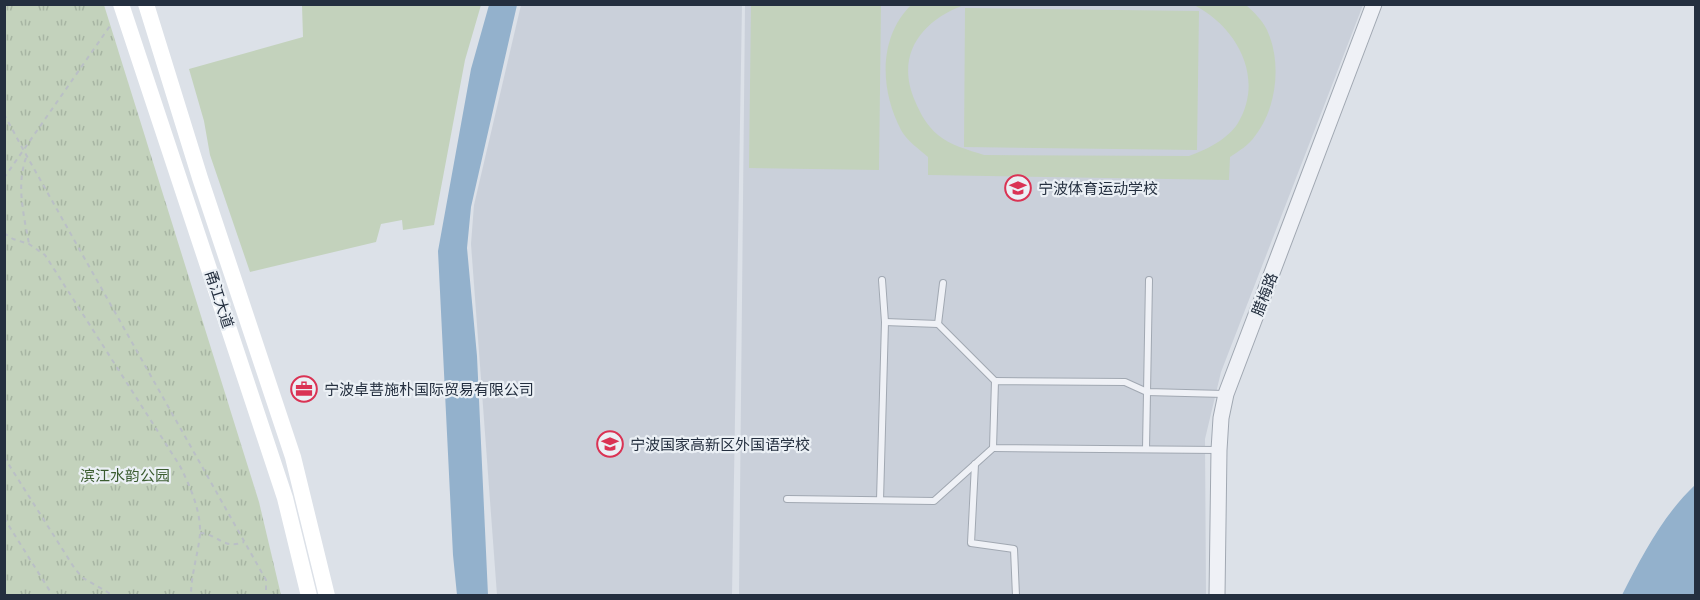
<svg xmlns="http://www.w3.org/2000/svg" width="1700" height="600" viewBox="0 0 1700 600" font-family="'Noto Sans','Noto Sans SC',sans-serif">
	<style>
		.built { fill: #cad0da }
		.grass { fill: #c3d2bc }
		.park { fill: url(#park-tufts) }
		.water { fill: #93b1cc }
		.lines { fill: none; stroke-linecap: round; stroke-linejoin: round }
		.service-casing { stroke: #a1a8b2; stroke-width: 8 }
		.tertiary-casing { stroke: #a1a8b2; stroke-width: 17 }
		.path { stroke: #babfc6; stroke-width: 2; stroke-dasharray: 4.5 4.5; stroke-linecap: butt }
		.service { stroke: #eff1f6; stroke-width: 6 }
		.tertiary { stroke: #eff1f6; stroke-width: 15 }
		.secondary { stroke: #fff; stroke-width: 16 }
		.labels { text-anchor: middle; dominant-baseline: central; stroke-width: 4.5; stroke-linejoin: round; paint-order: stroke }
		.poi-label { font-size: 15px; fill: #242f3f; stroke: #ebf0f5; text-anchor: start }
		.street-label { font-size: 15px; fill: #242f3f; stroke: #ebf0f5 }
		.park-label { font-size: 15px; fill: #3b5c30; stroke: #ebf0f5 }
	</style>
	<defs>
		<pattern id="park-tufts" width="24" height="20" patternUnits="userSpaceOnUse" patternTransform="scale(1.5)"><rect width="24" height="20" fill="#c3d2bc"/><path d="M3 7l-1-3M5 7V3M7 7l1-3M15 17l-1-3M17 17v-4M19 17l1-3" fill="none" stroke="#a7b5a3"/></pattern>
	</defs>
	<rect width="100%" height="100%" fill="#dce1e8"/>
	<g class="built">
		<path d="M521,5H742L732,595H497L471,244L474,205Z"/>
		<path d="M745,5H1363L1221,372L1205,439L1206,595L739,596Z"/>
	</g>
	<g class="grass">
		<path d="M302,5H481L465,60L434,225L403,230L402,220L381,224L376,242L250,272L210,155L204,121L189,69L303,37Z"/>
		<path d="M751,5H881L879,170L749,168Z"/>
		<path d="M911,5H964C921,21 895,55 915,101C920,113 927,126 938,135C950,145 968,150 984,155L1189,156C1206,150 1228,139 1238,123C1265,78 1237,27 1194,5H1246C1254,12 1262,20 1267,30C1282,62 1277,108 1255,136C1249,145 1239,151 1230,157L1229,180L928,175V157C919,149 907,141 901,130C880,90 878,38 911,5Z"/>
		<path d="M965,8L1199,11L1197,150L964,147Z"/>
	</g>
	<path class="park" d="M4,5H104L259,502L281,595H5Z"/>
	<g class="water">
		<path d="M489,5H517L471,207L467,248L477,356L488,595H457L453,555L438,251L471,69Z"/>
		<path d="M1695,485V595H1622C1642,556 1663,515 1695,485Z"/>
	</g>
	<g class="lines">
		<g class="service-casing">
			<g id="service">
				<path d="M885,322L938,324L995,381"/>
				<path d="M938,324L943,283"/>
				<path d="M1146,449L1149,280"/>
				<path d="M1218,450L993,448L995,381L1125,382L1147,392L1224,394"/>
				<path d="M975,464L971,543L1014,549L1016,596"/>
				<path d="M787,499L934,501L993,448"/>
				<path d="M880,500L885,322L882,280"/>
			</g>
		</g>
		<g class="tertiary-casing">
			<path id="tertiary" d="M1217,596L1219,450L1221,418L1226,394L1374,4"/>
		</g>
		<g class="path">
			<path d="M4,114L24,151L266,580V596"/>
			<path d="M26,158C16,185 24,216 29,244"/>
			<path d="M4,178L112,23"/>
			<path d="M4,233L13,239L29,244L45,255L180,466C190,486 201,511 200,534C198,555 191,574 191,596"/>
			<path d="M4,457L75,569L83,578L114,596"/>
			<path d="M4,518L53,596"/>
			<path d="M200,533C218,534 223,550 244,542"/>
			<path d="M4,591L6,596"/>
		</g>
		<use href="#service" class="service"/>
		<use href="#tertiary" class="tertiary"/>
		<g class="secondary">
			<path d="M121,4L285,498L309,596"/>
			<path d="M146,4L200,178L293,457L327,596"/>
		</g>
	</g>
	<defs>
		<g id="school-ring" transform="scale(1.35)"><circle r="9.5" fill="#ebf0f5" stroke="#da3354" stroke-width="1.5"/><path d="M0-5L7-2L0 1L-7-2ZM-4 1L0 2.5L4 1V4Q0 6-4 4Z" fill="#da3354"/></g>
		<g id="office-ring" transform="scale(1.35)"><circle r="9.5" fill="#ebf0f5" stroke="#da3354" stroke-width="1.5"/><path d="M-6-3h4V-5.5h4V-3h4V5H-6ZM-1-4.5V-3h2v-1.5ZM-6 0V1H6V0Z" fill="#da3354"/></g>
	</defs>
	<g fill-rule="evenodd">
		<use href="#school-ring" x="1018" y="188"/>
		<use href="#office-ring" x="304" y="389"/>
		<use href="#school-ring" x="610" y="444"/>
	</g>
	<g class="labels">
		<g class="poi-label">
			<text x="1038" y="188">宁波体育运动学校</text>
			<text x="324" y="389">宁波卓菩施朴国际贸易有限公司</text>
			<text x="630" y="444">宁波国家高新区外国语学校</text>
		</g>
		<g class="street-label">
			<text transform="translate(1264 294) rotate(-69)">腊梅路</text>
			<text transform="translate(220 299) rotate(72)">甬江大道</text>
		</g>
		<g class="park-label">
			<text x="125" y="475">滨江水韵公园</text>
		</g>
	</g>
	<rect width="1700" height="600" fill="none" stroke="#242f3f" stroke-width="12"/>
</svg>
